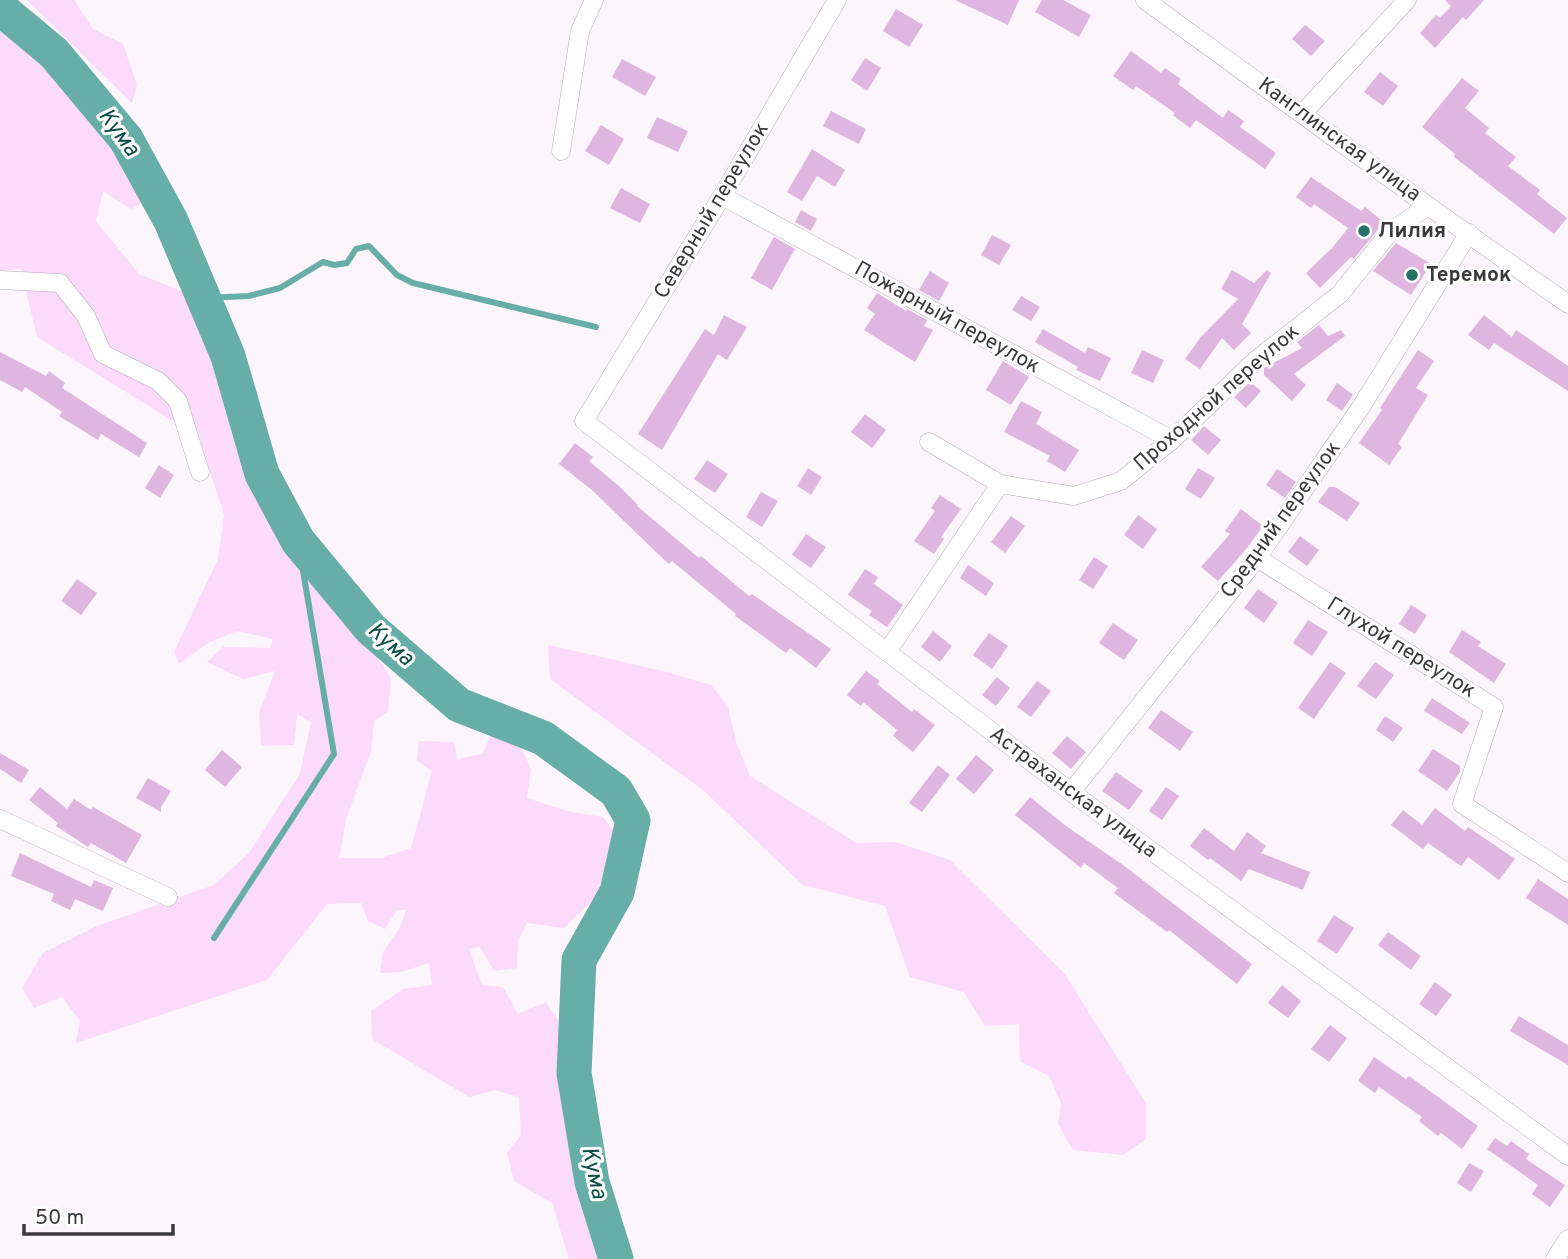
<svg xmlns="http://www.w3.org/2000/svg" width="1568" height="1259" viewBox="0 0 1568 1259" font-family="Overpass,sans-serif">
	<style>
		.green { fill: #fbdafb }
		.lines { fill: none; stroke-linecap: round; stroke-linejoin: round }
		.stream { stroke: #66aea7; stroke-width: 6 }
		.river { stroke: #66aea7; stroke-width: 35 }
		.building { fill: #dfb6e0 }
		.street-casing { stroke: #b5aeb5; stroke-width: 19 }
		.street { stroke: #fff; stroke-width: 18 }
		.poi-dot { fill: #28706a; stroke: #fff; stroke-width: 2.5 }
		.labels { text-anchor: middle; dominant-baseline: central; stroke-width: 6; stroke-linejoin: round; paint-order: stroke }
		.street-label { font-size: 21px; fill: #3b393b; stroke: #fff }
		.poi-label { font-size: 21px; font-weight: bold; fill: #3b393b; stroke: #fff; text-anchor: start }
		.water-label { font-size: 23px; font-style: italic; fill: #0b4d48; stroke: #fff }
	</style>
	<rect width="100%" height="100%" fill="#fcf5fc"/>
	<g class="green">
		<path d="M27,0H74L93,29L123,44L137,85L132,103Z"/>
		<path d="M0,25L20,42L104,132L142,177L145,200L131,209L103,191L96,221L139,274L184,292L213,355L252,479L287,542L333,611L366,641L391,678L388,712L374,721L371,752L347,816L339,858H382L411,848L432,771L417,761L419,741L454,742L457,759L483,754L491,734L516,738L531,769L527,798L571,812L603,817L614,831L606,887L564,928L527,923L518,941L517,968L494,971L480,947L469,949L482,985L503,987L518,1014L546,1002L560,1023L563,1070L578,1184L600,1259H569L552,1203L514,1181L507,1153L521,1135L519,1097L495,1090L469,1097L372,1039L371,1011L403,989L432,985L429,963L401,972L380,973L383,952L400,927L406,910H397L385,929L368,921L361,903L327,904L267,980L76,1043L80,1021L62,997L34,1008L22,988L43,953L97,926L214,885L249,853L300,774L311,722L297,714L294,745L261,746L259,712L275,671L243,679L207,662L223,647L270,648L273,639L237,631L208,643L179,664L174,652L218,559L224,515L199,437L37,337L21,269L0,271Z"/>
		<path d="M548,645L663,671L711,685L728,706L736,742L750,776L856,843L895,842L950,860L1064,973L1146,1103V1139L1123,1155L1073,1150L1058,1124L1061,1103L1049,1076L1020,1061L1019,1024L985,1026L964,992L910,977L885,906L803,885L703,790L550,679Z"/>
	</g>
	<g class="lines">
		<g class="stream">
			<path d="M204,298L249,296L280,288L323,262L334,265L347,263L356,249L369,246L397,275L413,283L596,327"/>
			<path d="M214,938L334,754L298,541"/>
		</g>
		<path class="river" d="M0,8L54,53L126,139L171,221L228,356L262,474L298,541L371,629L459,705L543,738L616,791L633,820L617,892L579,960L574,1073L592,1182L616,1259"/>
	</g>
	<g class="building">
		<path d="M955,0H1019L1008,25Z"/>
		<path d="M1042,0H1063L1091,15L1079,37L1035,12Z"/>
		<path d="M1445,0H1484L1466,20L1463,17L1435,48L1420,33L1436,15L1440,18L1451,6Z"/>
		<path d="M896,9L923,25L909,47L883,31Z"/>
		<path d="M1305,25L1325,41L1311,56L1292,39Z"/>
		<path d="M1131,51L1161,73L1165,68L1181,79L1178,84L1223,118L1228,110L1244,121L1240,127L1276,153L1265,169L1196,120L1190,128L1173,115L1175,113L1136,86L1133,90L1113,76Z"/>
		<path d="M865,58L881,68L867,91L851,80Z"/>
		<path d="M622,59L656,77L645,96L612,77Z"/>
		<path d="M1380,72L1398,86L1383,106L1364,92Z"/>
		<path d="M1462,78L1479,91L1465,108L1489,128L1485,133L1516,157L1508,166L1540,190L1537,194L1567,218L1554,234L1454,157L1455,154L1422,127Z"/>
		<path d="M831,111L866,129L859,144L823,126Z"/>
		<path d="M657,117L688,131L678,152L647,138Z"/>
		<path d="M601,125L624,139L609,165L585,151Z"/>
		<path d="M812,149L845,170L835,187L817,176L802,201L787,192Z"/>
		<path d="M1311,177L1361,211L1365,207L1384,222L1354,259L1351,257L1320,288L1306,273L1333,247L1348,228L1314,204L1311,208L1296,197Z"/>
		<path d="M621,188L650,204L640,223L610,208Z"/>
		<path d="M801,210L817,219L811,231L795,222Z"/>
		<path d="M992,235L1011,245L999,265L981,255Z"/>
		<path d="M774,237L795,249L772,290L751,278Z"/>
		<path d="M1396,243L1431,264L1411,295L1373,271Z"/>
		<path d="M1232,270L1254,283L1267,270L1271,273L1242,324L1251,333L1234,350L1222,338L1200,369L1185,359L1200,338L1238,299L1221,289Z"/>
		<path d="M930,271L949,283L939,301L919,290Z"/>
		<path d="M877,293L906,311L907,309L927,320L924,326L933,330L915,362L864,330L875,314L867,308Z"/>
		<path d="M1021,296L1040,307L1031,321L1012,310Z"/>
		<path d="M724,315L747,327L727,360L718,354L662,450L638,434L705,329L714,335Z"/>
		<path d="M1484,315L1512,337L1516,330L1568,366V391L1494,343L1489,350L1468,335Z"/>
		<path d="M1319,325L1328,336L1341,330L1345,336L1294,374L1306,385L1292,401L1264,375V368L1302,348L1297,342Z"/>
		<path d="M1043,329L1085,353L1088,347L1111,358L1100,381L1076,370L1078,367L1035,342Z"/>
		<path d="M1142,350L1164,360L1153,383L1131,373Z"/>
		<path d="M1418,350L1434,361L1416,388L1428,395L1398,444L1402,447L1389,465L1359,443L1382,410L1380,408Z"/>
		<path d="M0,352L46,376L49,371L65,383L62,388L147,443L139,457L101,434L98,440L59,416L62,412L25,387L22,392L0,380Z"/>
		<path d="M1003,361L1029,377L1011,405L986,390Z"/>
		<path d="M1250,382L1261,391L1246,408L1234,397Z"/>
		<path d="M1337,383L1353,395L1342,411L1326,400Z"/>
		<path d="M1021,401L1042,412L1036,424L1079,450L1065,472L1047,461L1050,456L1004,432Z"/>
		<path d="M865,414L886,430L872,448L851,432Z"/>
		<path d="M1204,426L1221,440L1208,455L1191,440Z"/>
		<path d="M575,443L593,457L589,461L619,486L638,505L637,506L699,558L701,556L749,596L752,594L831,649L816,668L790,648L786,653L735,616L736,614L672,561L669,564L656,552L592,490L559,464Z"/>
		<path d="M707,460L728,474L715,493L694,479Z"/>
		<path d="M159,465L174,475L160,498L145,488Z"/>
		<path d="M808,468L822,477L811,495L797,486Z"/>
		<path d="M1198,468L1215,478L1201,499L1185,489Z"/>
		<path d="M1277,469L1296,482L1285,498L1266,485Z"/>
		<path d="M1329,487H1335L1360,503L1347,521L1318,502Z"/>
		<path d="M761,492L778,501L762,527L746,517Z"/>
		<path d="M940,495L961,509L941,537L944,539L934,554L914,541L935,511L931,508Z"/>
		<path d="M1241,509L1263,526L1248,547L1218,581L1201,567L1230,534L1225,531Z"/>
		<path d="M1138,515L1157,529L1143,549L1124,535Z"/>
		<path d="M1011,516L1025,526L1005,553L991,542Z"/>
		<path d="M806,534L826,547L811,568L792,555Z"/>
		<path d="M1300,536L1319,550L1307,566L1288,552Z"/>
		<path d="M1094,557L1108,566L1093,589L1079,580Z"/>
		<path d="M968,565L994,583L986,596L960,578Z"/>
		<path d="M865,569L878,577L874,584L903,605L887,627L869,615L872,611L848,595Z"/>
		<path d="M77,579L97,593L81,615L61,601Z"/>
		<path d="M1258,589L1278,603L1264,623L1244,608Z"/>
		<path d="M1411,605L1427,615L1415,634L1399,624Z"/>
		<path d="M1308,620L1328,632L1312,656L1293,643Z"/>
		<path d="M1113,623L1138,640L1124,660L1099,643Z"/>
		<path d="M1462,630L1481,642L1478,646L1506,664L1494,683L1449,652Z"/>
		<path d="M933,631L952,646L940,662L921,647Z"/>
		<path d="M989,633L1008,646L992,669L973,655Z"/>
		<path d="M1330,662L1346,673L1314,719L1298,708Z"/>
		<path d="M1375,662L1394,675L1376,699L1357,686Z"/>
		<path d="M866,671L880,681L877,684L912,712L914,709L935,725L913,752L893,736L897,730L863,702L861,706L847,695Z"/>
		<path d="M997,677L1010,688L996,706L982,695Z"/>
		<path d="M1037,681L1051,691L1031,717L1017,707Z"/>
		<path d="M1432,698L1470,723L1462,734L1424,711Z"/>
		<path d="M1161,710L1193,732L1180,751L1148,728Z"/>
		<path d="M1385,716L1403,728L1393,742L1376,730Z"/>
		<path d="M1067,736L1086,752L1071,769L1052,753Z"/>
		<path d="M1433,749L1460,766V772L1447,791L1418,771Z"/>
		<path d="M222,750L242,767L225,787L205,770Z"/>
		<path d="M0,753L29,770L21,783L0,769Z"/>
		<path d="M976,755L994,770L974,794L956,779Z"/>
		<path d="M938,765L950,775L922,812L909,803Z"/>
		<path d="M1116,772L1143,791L1129,810L1102,791Z"/>
		<path d="M148,778L171,791L161,807V812L136,798Z"/>
		<path d="M40,787L67,809L74,799L91,810L93,807L142,835L126,863L91,843L88,847L56,826L58,823L29,800Z"/>
		<path d="M1166,787L1179,796L1162,820L1149,811Z"/>
		<path d="M1030,797L1066,826L1123,865L1252,964L1237,984L1169,930L1167,932L1114,893L1118,888L1084,863L1081,868L1015,815Z"/>
		<path d="M1435,808L1465,831L1468,827L1515,859L1499,880L1468,857L1461,866L1428,843L1423,849L1391,825L1403,810L1422,825Z"/>
		<path d="M1204,828L1234,851L1247,832L1266,846L1261,853L1310,872L1303,890L1249,869L1241,881L1210,858L1208,860L1190,846Z"/>
		<path d="M20,853L91,887L94,880L113,888L103,911L75,899L70,910L51,901L54,894L11,876Z"/>
		<path d="M1538,879L1568,899V925L1526,898Z"/>
		<path d="M1334,915L1354,928L1337,954L1317,941Z"/>
		<path d="M1388,932L1421,956L1411,970L1378,945Z"/>
		<path d="M1435,982L1452,995L1436,1016L1419,1004Z"/>
		<path d="M1282,985L1301,1001L1288,1018L1268,1003Z"/>
		<path d="M1519,1016L1568,1045V1065L1510,1031Z"/>
		<path d="M1330,1025L1347,1038L1329,1062L1311,1049Z"/>
		<path d="M1374,1057L1406,1079L1409,1076L1478,1126L1462,1149L1441,1133L1438,1136L1419,1121L1422,1117L1379,1087L1375,1093L1358,1081Z"/>
		<path d="M1495,1138L1507,1146L1511,1141L1529,1154L1526,1159L1565,1185L1550,1207L1532,1194L1538,1185L1487,1149Z"/>
		<path d="M1469,1163L1484,1171L1471,1192L1457,1183Z"/>
	</g>
	<g class="lines">
		<g class="street-casing">
			<g id="street">
				<path d="M837,0L722,196L584,421L1071,792L1568,1156"/>
				<path d="M1145,0L1428,206L1568,304"/>
				<path d="M1303,113L1407,0"/>
				<path d="M561,151L580,31L594,0"/>
				<path d="M722,196L1172,440"/>
				<path d="M0,280L60,283L86,316L103,354L158,381L178,401L200,472"/>
				<path d="M929,442L1000,484"/>
				<path d="M1257,558L1494,707L1462,804L1568,873"/>
				<path d="M887,652L1000,484L1074,496L1121,481L1172,440L1256,360L1340,294L1390,232L1428,206"/>
				<path d="M1071,792L1257,558L1361,407L1469,233"/>
				<path d="M0,819L168,897"/>
				<path d="M1555,1259L1568,1239"/>
			</g>
		</g>
		<use href="#street" class="street"/>
	</g>
	<g class="poi-dot">
		<circle cx="1364" cy="231" r="7"/>
		<circle cx="1412" cy="275" r="7"/>
	</g>
	<g class="labels">
		<g class="street-label">
			<text transform="translate(1339 140) rotate(36)">Канглинская улица</text>
			<text transform="translate(712 211) rotate(-59)">Северный переулок</text>
			<text transform="translate(947 318) rotate(29)">Пожарный переулок</text>
			<text transform="translate(1217 398) rotate(-41)">Проходной переулок</text>
			<text transform="translate(1281 520) rotate(-54)">Средний переулок</text>
			<text transform="translate(1401 648) rotate(32)">Глухой переулок</text>
			<text transform="translate(1073 793) rotate(37)">Астраханская улица</text>
		</g>
		<g class="poi-label">
			<text x="1378" y="231">Лилия</text>
			<text x="1426" y="275">Теремок</text>
		</g>
		<g class="water-label">
			<text transform="translate(118 133) rotate(54)">Кума</text>
			<text transform="translate(390 645) rotate(42)">Кума</text>
			<text transform="translate(593 1173) rotate(78)">Кума</text>
		</g>
	</g>
	<path d="M24 1224v10h149v-10" fill="none" stroke="#3b393b" stroke-width="3.5"/>
	<text x="35" y="1224" font-size="21" fill="#3b393b" stroke="#ffffff" stroke-width="5" paint-order="stroke">50 m</text>
</svg>
